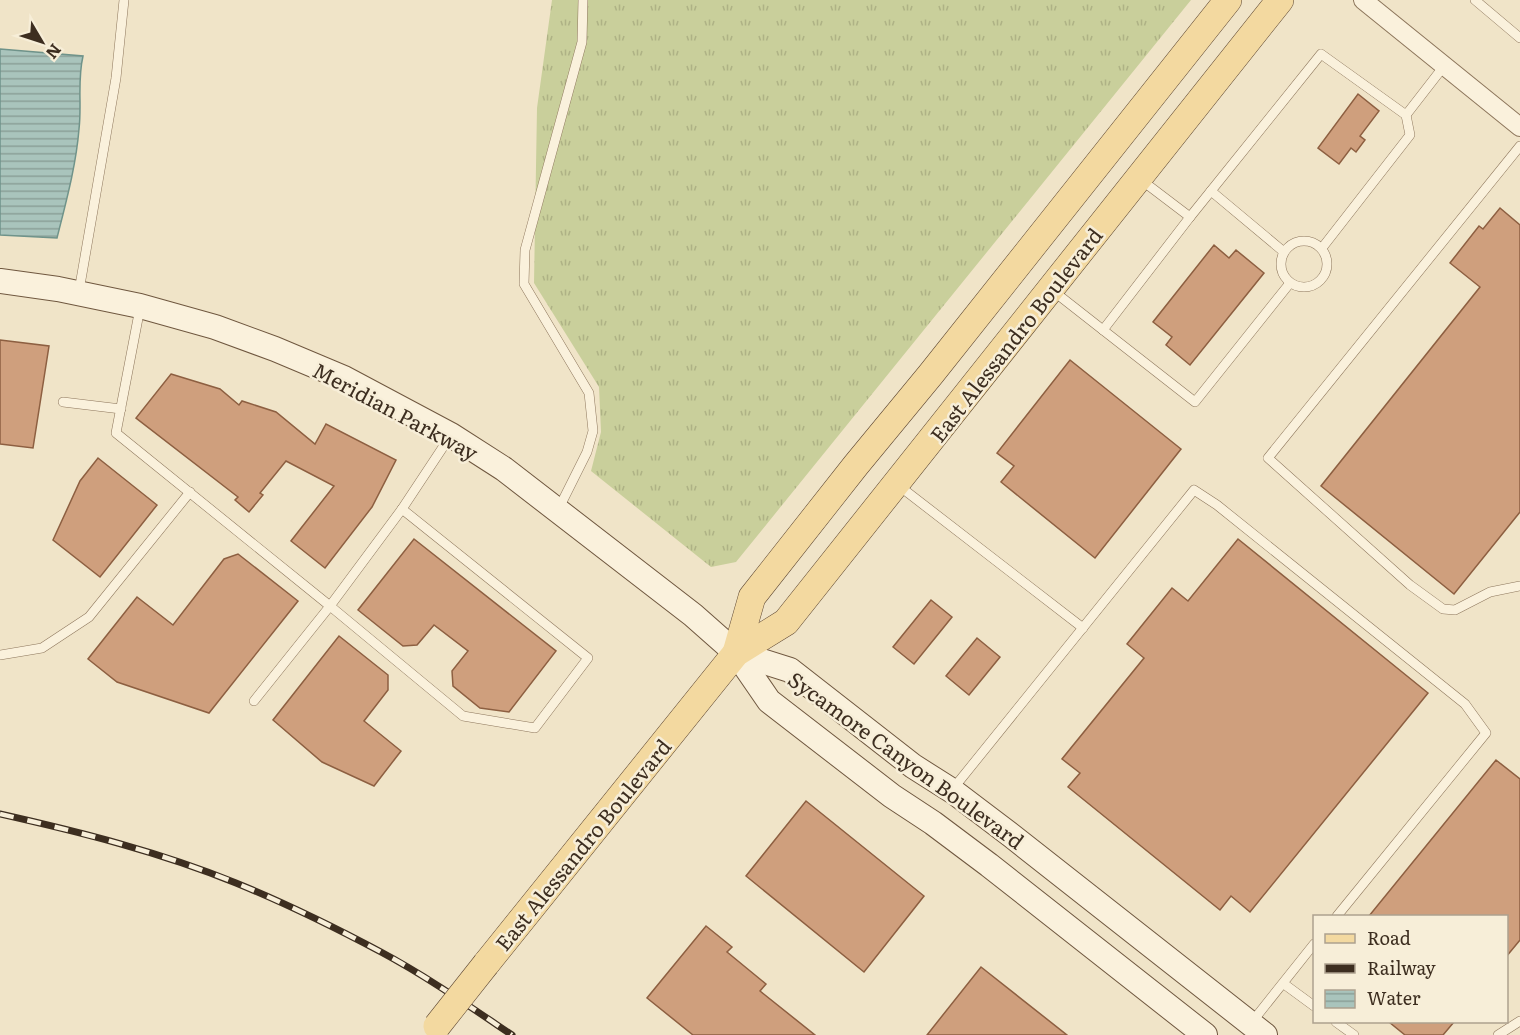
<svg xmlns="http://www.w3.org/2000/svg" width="1520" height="1035" viewBox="0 0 1520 1035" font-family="Literata,serif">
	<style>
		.grass { fill: url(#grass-tufts) }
		.water { fill: url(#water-rules); stroke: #6f938a; stroke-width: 1.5 }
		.building { fill: #cf9f7d; stroke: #8d5f41; stroke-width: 1.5 }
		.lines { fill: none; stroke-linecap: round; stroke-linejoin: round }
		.lane-casing { stroke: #8d765c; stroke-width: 10 }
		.street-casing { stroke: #8d765c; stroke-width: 20 }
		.secondary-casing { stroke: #6f573f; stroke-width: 26 }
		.primary-casing { stroke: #5b4430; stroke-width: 28 }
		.lane { stroke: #faf1dc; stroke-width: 9 }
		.street { stroke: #faf1dc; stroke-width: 18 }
		.secondary { stroke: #faf1dc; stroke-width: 24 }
		.primary { stroke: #f3d9a0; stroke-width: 27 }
		.rail-casing { stroke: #3d2e20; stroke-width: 7 }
		.rail { stroke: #f7eed8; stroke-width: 4.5; stroke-dasharray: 14; stroke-linecap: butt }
		.primary-bridge-casing { stroke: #5b4430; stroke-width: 28; stroke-linecap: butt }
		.primary-bridge { stroke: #f3d9a0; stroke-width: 27 }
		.labels { text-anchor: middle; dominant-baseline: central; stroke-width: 5; stroke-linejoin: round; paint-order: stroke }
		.street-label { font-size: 21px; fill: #3d2e20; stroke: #f7eed8 }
	</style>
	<defs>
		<pattern id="grass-tufts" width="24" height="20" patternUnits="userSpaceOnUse" patternTransform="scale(1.5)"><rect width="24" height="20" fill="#c9cf9b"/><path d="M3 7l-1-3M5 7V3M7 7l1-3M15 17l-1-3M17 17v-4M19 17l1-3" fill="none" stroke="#aeb285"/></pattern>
		<pattern id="water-rules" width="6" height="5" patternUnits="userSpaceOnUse" patternTransform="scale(1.5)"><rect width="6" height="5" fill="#a9c4bc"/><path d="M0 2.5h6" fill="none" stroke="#8ba098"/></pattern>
	</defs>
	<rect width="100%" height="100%" fill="#f0e4c8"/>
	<path class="grass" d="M552,0H1191L736,562L711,567L591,471L601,432L599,387L534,283L537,108Z"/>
	<path class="water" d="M0,49L83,56C77,82 82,104 79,129C76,166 66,202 57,238L0,235Z"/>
	<g class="building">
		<path d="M1358,94L1379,111L1360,136L1365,140L1356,152L1351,148L1339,164L1318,148Z"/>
		<path d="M1500,208L1520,225V512L1454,594L1321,486L1480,287L1450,263L1479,226L1483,229Z"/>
		<path d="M1214,245L1229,258L1236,250L1264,273L1190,365L1166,345L1172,337L1153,322Z"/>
		<path d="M0,340L49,346L33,448L0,444Z"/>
		<path d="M1070,360L1181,449L1095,558L1001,482L1014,466L997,453Z"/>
		<path d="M171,374L220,389L239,405L242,401L276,412L315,444L326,424L396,460L372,507L325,568L291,541L334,486L286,461L260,493L263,495L249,512L235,500L238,497L136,418Z"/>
		<path d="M98,458L157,505L100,577L53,540L80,481Z"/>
		<path d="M414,539L556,651L509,712L480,708L453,686L452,671L468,651L434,625L417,645L403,646L358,610Z"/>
		<path d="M1238,539L1428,693L1250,912L1231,896L1220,910L1068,787L1080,773L1062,759L1144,658L1127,644L1172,588L1188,601Z"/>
		<path d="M238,554L298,601L209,713L117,682L88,659L137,597L173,625L224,559Z"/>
		<path d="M931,600L952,617L914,664L893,647Z"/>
		<path d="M339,636L388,675V690L364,721L401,751L374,786L322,762L273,720Z"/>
		<path d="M977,638L1000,657L969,695L946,676Z"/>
		<path d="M1496,760L1520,779V940L1506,957V916H1369Z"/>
		<path d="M806,801L924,896L864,972L746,876Z"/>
		<path d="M706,926L732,947L727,952L766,984L760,991L815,1035H693L647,998Z"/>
		<path d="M981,967L1067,1035H927Z"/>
		<path d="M1389,1022H1454L1443,1035H1405Z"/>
	</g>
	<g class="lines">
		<g class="lane-casing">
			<g id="lane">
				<path d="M1475,0L1520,38"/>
				<path d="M1520,146L1268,458L1410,585L1443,609L1455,610L1490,592L1520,586"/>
				<path d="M1140,179L1190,217L1321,54L1406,115L1444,66"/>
				<path d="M1211,191L1284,252"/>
				<circle cx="1304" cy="264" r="23"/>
				<path d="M1322,248L1410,135L1406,115"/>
				<path d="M1052,290L1103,330L1190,217"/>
				<path d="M79,291L116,78L124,0"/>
				<path d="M140,308L116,433L330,606L402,509L451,435"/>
				<path d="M1103,330L1195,402L1290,283"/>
				<path d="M63,402L121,409"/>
				<path d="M898,485L1083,628"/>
				<path d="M558,510L587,452L593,431L589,393L524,284L525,250L582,42L583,0"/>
				<path d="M0,655L42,648L89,617L190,492"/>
				<path d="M254,701L330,606L463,716L535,728L588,658L402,509"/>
				<path d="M952,790L1194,490L1217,505L1465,704L1486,733L1337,916"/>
				<path d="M1284,984L1314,1006"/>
				<path d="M1252,1022L1314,944"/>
				<path d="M1336,1022L1354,1035"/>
				<path d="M1498,1035L1520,1021"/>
			</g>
		</g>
		<g class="street-casing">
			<path id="street" d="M1363,0L1520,127"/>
		</g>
		<g class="secondary-casing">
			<g id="secondary">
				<path d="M0,281L58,289L140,306L215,327L275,349L344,378L451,435L504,469L693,615L736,653L769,701L892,796L933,823L989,865L1205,1035"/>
				<path d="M736,653L790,670L913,766L954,792L1012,836L1265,1035"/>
			</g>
		</g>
		<g class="primary-casing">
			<g id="primary">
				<path d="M736,653L752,597L856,465L931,374L1228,0"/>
				<path d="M486,964L736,653L786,622L1280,0"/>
			</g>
		</g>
		<use href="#lane" class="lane"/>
		<use href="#street" class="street"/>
		<use href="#secondary" class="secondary"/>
		<use href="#primary" class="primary"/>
		<g class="rail-casing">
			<path id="rail" d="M0,814C80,832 160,852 236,883C285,903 334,927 381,952C426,976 469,1006 512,1035"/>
		</g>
		<use href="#rail" class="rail"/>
		<g class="primary-bridge-casing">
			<path id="primary-bridge" d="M437,1026L486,964"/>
		</g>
		<use href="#primary-bridge" class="primary-bridge"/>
	</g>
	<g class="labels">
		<g class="street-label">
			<text transform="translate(1015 334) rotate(-52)">East Alessandro Boulevard</text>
			<text transform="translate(396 410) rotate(28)">Meridian Parkway</text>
			<text transform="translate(907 759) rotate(36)">Sycamore Canyon Boulevard</text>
			<text transform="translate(582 844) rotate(-51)">East Alessandro Boulevard</text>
		</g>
	</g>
	<rect x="1313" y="915" width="195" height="108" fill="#f7eed8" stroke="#ada18e" stroke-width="1.5"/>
	<rect x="1325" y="934" width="30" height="9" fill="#f3d9a0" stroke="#ada18e" stroke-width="1.5"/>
	<text x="1367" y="945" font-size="18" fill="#3d2e20">Road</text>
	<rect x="1325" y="964" width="30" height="9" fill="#3d2e20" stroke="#ada18e" stroke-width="1.5"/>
	<text x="1367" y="975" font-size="18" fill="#3d2e20">Railway</text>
	<rect x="1325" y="990" width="30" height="18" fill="url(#water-rules)" stroke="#ada18e" stroke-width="1.5"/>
	<text x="1367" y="1005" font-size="18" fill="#3d2e20">Water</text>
	<g transform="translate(42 42) rotate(129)" stroke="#f7eed8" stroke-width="4.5" paint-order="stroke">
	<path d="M0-4.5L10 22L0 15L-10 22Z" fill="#3d2e20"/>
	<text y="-9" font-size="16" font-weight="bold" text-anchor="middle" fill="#3d2e20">N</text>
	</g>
</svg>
